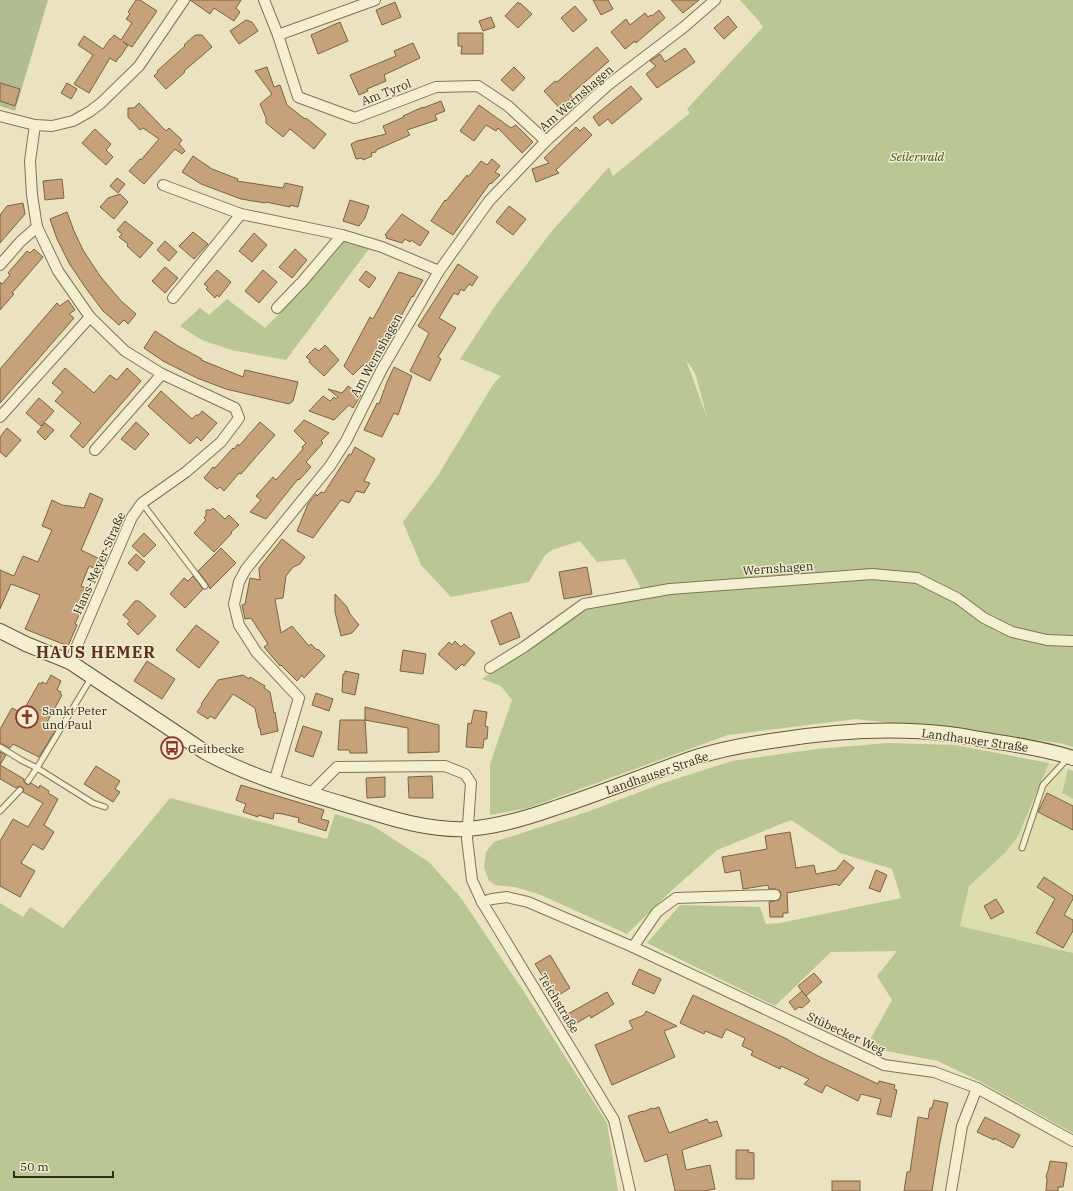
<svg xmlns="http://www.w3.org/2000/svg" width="1073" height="1191" viewBox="0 0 1073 1191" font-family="'IBM Plex Serif',serif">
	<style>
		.farmland { fill: #deddae }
		.green { fill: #bbc695; fill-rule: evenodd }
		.cemetery { fill: #b2bc94 }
		.building { fill: #c5a279; stroke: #7e6142 }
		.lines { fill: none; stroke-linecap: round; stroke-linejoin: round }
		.lane-casing { stroke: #81735a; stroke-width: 7 }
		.street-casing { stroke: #81735a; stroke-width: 12 }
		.secondary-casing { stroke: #63553d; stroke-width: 16 }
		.lane { stroke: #f5efd2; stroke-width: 5 }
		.street { stroke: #f5efd2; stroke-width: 10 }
		.secondary { stroke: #f5efd2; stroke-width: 14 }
		.labels { text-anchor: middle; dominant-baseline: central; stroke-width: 3; stroke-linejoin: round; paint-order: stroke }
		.street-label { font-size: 12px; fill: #322a1d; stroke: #f2eccf }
		.park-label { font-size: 12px; font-style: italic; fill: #3e4d25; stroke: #f2eccf }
		.poi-label { font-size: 12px; fill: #322a1d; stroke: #f2eccf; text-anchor: start }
		.district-label { font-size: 16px; font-weight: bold; letter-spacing: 1px; fill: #5b3320; stroke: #f2eccf }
	</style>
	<rect width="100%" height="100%" fill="#eae2c0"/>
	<path class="farmland" d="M1049,763L1068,769L1063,793L1073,799V953L960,926L969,886L1006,852L1018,836Z"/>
	<g class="green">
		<path d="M740,0H1073V747L1060,743L856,719L728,735L528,808L490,815V764L512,700L501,686L482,679L588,608L641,599L640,586L625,559L597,562L580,541L552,550L545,555L529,582L451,597L421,565L403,522L437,477L494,383L501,376L460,359L495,306L552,231L609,167L613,176L690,113L687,109L763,27L758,20ZM686,360L695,373L708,420Z"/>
		<path d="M341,239L369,249L286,360L231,350L202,340L180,326L200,308L209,315L227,299L265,328L280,313Z"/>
		<path d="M888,743L955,745L1049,763L1018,836L1006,852L969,886L960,926L1073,953V1133L981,1082L938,1061L866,1047L892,1000L877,976L897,951L831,952L775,1006L647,943L680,905L760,907L766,924L780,923L901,898L892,869L840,853L791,820L717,850L669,893L627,934L541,895L515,887L495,885L489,881L484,867L486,852L494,842L587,812L666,782L732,761L817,749Z"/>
		<path d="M1068,769L1073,771V799L1062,793Z"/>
		<path d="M170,798L327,839L335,814L373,826L429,862L461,898L528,998L607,1123L618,1191H0V903L23,917L30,907L63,928Z"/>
	</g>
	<path class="cemetery" d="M0,0H48L15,111L0,106Z"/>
	<g class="building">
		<path d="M136,0H140L157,11L132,47L123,42L128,45L120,57H119L116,62L110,58L89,93L74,84L93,55L78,45L84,36L103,49L110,39H111L114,35L121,40L132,23L126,19L130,14L128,12Z"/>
		<path d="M190,0H241L236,8L240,12L234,21L214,8L210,14Z"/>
		<path d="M593,0H608L613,9L601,15Z"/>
		<path d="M671,0H699L683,13Z"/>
		<path d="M395,2L401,17L382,25L376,10Z"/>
		<path d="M518,2L519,4L520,3L532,14L518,28L505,16Z"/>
		<path d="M575,6L587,20L573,32L561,18Z"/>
		<path d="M659,10L665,18L636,43L635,41L625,49L611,32L626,19L630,25L645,13L648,17L651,15L652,16Z"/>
		<path d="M728,16L737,27L724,39L714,28Z"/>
		<path d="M491,17L495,27L483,31L479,21Z"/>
		<path d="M246,20L252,22L258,31L239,44L230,31Z"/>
		<path d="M340,22L348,41L318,54L311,35Z"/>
		<path d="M458,33H483V54H461L462,46H458Z"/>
		<path d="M195,35H202L212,47L184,71L185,72L166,89L154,76L158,72L157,71L185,46L184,45Z"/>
		<path d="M413,43L420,58L384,75L386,81L367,89L368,91L359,95L350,75L396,56L394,51Z"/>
		<path d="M597,47L609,61L570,95L575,101L563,112L544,91L555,81L557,82Z"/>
		<path d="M685,48L695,62L657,88L646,74L656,66L650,61L660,54L665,62Z"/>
		<path d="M267,67L274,87L280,85L287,105L305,119L306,118L326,134L314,149L290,129L283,137L266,123V118L260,104L272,94L255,71Z"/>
		<path d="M514,67L525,78L513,91L501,80Z"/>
		<path d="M0,83L20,89L15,106L0,101Z"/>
		<path d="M67,83L77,89L71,99L61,93Z"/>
		<path d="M631,86L642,99L612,124L608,119L599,126L593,117Z"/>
		<path d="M441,101L445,111L435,115L437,120L407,130L410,135L376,150V152L371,153L372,156L363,160L362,158L356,159L351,144L357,141L386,134L383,126L404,117L403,116L423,107V108Z"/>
		<path d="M139,103L166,131L169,128L182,140L179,144L185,151L182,154L175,149L144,184L129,171L140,159L141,160L159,139L143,128L140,130L128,117V108H134Z"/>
		<path d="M479,105L511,128L516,125L533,142L522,153L498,128L496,131L486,125L474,141L460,131Z"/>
		<path d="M576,127L580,131L584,127L592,135L556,170L559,173L536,182L532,169L549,163L544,158Z"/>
		<path d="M95,129L111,144L106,150L113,157L106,165L82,143Z"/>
		<path d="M193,156L212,169L238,179L237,181L283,188L285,183L303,187L298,207L290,205V207L266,202L265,203L241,199L201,184L182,172Z"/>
		<path d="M492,159L500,166L495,172L500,175L491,184L490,183L453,235L431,221L445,200L446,201L467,175L468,177L481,161L487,165Z"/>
		<path d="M117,178L125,184L118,193L110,186Z"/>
		<path d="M62,179L64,198L45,200L43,181Z"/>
		<path d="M120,194L128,202L114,219L100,207L108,198Z"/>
		<path d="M350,200L369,206L365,218L359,226L343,221Z"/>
		<path d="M23,203L25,214L0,243V215L7,206Z"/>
		<path d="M509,206L526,219L513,235L496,222Z"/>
		<path d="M67,212L74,231L83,250L100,276L121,301L136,314L128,324L124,320L119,325L103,311L85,287L69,263L57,239L50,219Z"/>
		<path d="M402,214L429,232L420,246L411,240L410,242L405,239L402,243L386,238L387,236L385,235Z"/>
		<path d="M125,221L153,243L140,258L127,246L128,244L119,237L122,234L117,230Z"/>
		<path d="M193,232L208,244L194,259L179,246Z"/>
		<path d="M254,233L267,245L252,262L239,251Z"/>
		<path d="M165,241L177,252L169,261L157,250Z"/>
		<path d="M34,249L43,257L12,293L14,294L0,310V282L2,284L10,275L8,273L27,251L30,253Z"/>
		<path d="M295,249L307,260L292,278L279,267Z"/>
		<path d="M458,264L478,277L472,286L469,284L464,291L461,289L458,295L454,293L439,318L456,328L438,357L441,359L430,381L410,371L429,333L418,326Z"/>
		<path d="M165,267L178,278L165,293L152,281Z"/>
		<path d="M217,270L231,282L219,297L217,295L215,298L206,289L208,287L204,284Z"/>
		<path d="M263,270L277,282L259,303L245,291Z"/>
		<path d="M366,271L376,278L369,288L359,280Z"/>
		<path d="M399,272L423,280L413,297L412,296L372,370L363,365L353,375L344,366L370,317L373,319Z"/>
		<path d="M68,300L75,310L69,314L74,318L0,403V369L57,303L60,306Z"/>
		<path d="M155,331L178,346L202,359L201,360L243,377L245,370L298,382L293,401L289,404L226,389L197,378L163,361L144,348Z"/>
		<path d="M325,345L339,360L324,376L309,362L310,360L306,357L315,348L319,351Z"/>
		<path d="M394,367L412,376L398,415L394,413L382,437L364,430L377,403L379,404L387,382Z"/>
		<path d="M65,368L94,393L110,375L117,380L127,368L141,381L83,448L70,436L81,423L55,401L63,392L52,383Z"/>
		<path d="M348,386L361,395L353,408L349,405L334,420L309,411L323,396L330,401L334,397L336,399L338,397L328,389L342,393Z"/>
		<path d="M161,391L192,419L196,415H199L202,411L217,423L201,441L197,437L190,444L148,406Z"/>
		<path d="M39,398L54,411L41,426L26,413Z"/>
		<path d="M304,420L329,433L321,441L323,443L306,462L311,467L299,480L298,479L266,519L250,512L261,500L256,496L273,477L276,480L303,449L302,447L306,443L294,431Z"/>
		<path d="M136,422L149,434L135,450L121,439Z"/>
		<path d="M260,422L275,435L241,474L239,473L224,491L220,487L217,489L204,478L213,467L215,468L233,448L234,449L238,444L239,446Z"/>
		<path d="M45,423L54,430L45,440L37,432Z"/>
		<path d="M7,428L21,440L6,457L0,452V437Z"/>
		<path d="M355,447L375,459L364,481L370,483L364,493L356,491L349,503L341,500L313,538L297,531L308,504L316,494L317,496L321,492L324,493L349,454L351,455Z"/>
		<path d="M90,493L103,499L81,550L104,561L100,571L89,566L81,586L90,590L75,624L77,625L68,646L25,629L40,595L11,584L0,609V570L14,576L23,556L38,562L52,530L42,526L52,500L62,505L84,508Z"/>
		<path d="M213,508L225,519L229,515L239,525L231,532L232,533L214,552L194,533L206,520L204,518L206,515V510H211Z"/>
		<path d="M144,533L156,545L144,557L132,546Z"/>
		<path d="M282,539L305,557L300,564L293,567L286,576L283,598L275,599L281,633L292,626L309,646L311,644L317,650L318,649L325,656L304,678L302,675L297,681L281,665L280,666L264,647L268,644L251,618L245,619L242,605L245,604L250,578L260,580L259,568Z"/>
		<path d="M221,548L236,563L210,589L208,584L198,571Z"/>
		<path d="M136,554L145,562L137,571L128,563Z"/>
		<path d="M587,567L592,594L564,599L559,572Z"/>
		<path d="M193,576L203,589L185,608L170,594L184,578L188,581Z"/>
		<path d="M335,594L347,607L350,614L359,625L352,633L341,636L335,612Z"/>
		<path d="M135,601H139L156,616L138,635L127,624L130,621L123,615Z"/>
		<path d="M511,612L520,637L500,645L491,621Z"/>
		<path d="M196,625L219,642L199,668L176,650Z"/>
		<path d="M455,641L461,647L464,644L475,653L464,666L462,664L456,670L438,654L449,642L452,645Z"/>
		<path d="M403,650L426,654L423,674L400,671Z"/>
		<path d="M147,661L175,679L162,699L134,681Z"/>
		<path d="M345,671L359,674L355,695L342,692L343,674H345Z"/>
		<path d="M51,675L61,681L57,690L61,692L60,694L62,695L45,726L55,731L39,757L13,744L10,748L0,743V729L12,708L22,713L39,683L41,684L42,682L46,684Z"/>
		<path d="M243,675L249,679L250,677L265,686L264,688L270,692L274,713L275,712L278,731L261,735L260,728H259L255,708L233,694L215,719L210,716L208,719L197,712L202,705L201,704L218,680Z"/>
		<path d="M316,693L333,699L329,711L312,705Z"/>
		<path d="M365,707L439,725V752L408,753V728L365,720Z"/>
		<path d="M474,710L487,712L485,726L488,727L487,739H484L483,748L466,747L468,723L471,724Z"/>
		<path d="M340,720H365L367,753H350L349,750H338Z"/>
		<path d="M303,726L322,732L313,757L295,751Z"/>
		<path d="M0,752L6,755L0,765L24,779V782L26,784L29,785L31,783L39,788L40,785L49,791L48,793L58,799L44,825L54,832L43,850L33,844L21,863L35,871L20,897L0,886V841L13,819L28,827L43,803L23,792L24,789L22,787L19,786L16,788L0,779Z"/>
		<path d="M96,766L120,781L115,789L120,792L113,802L84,784Z"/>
		<path d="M432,776L433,798H409L408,777Z"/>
		<path d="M385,777V797L367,798L366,778Z"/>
		<path d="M241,785L324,810L321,819L329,821L326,831L298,822L299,818L283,814L274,813L273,819L258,815V817L243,812L246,804L236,800Z"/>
		<path d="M1047,793L1073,806V830L1038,812Z"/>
		<path d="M790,832L796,868L814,865L816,874L836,870L844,860L854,868L839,886L837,884L787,893L788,913H783V917H770L769,902L779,900L781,895L780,891L775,889H769L768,885L743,889L740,870L725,873L722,857L767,849L765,836Z"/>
		<path d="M876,870L887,875L880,892L869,888Z"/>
		<path d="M1044,877L1073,896V899L1064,915L1073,920V931L1063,948L1036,933L1055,899L1037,887Z"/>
		<path d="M996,899L1004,912L991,919L984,906Z"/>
		<path d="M550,955L570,988L556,997L535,964Z"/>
		<path d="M639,969L661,979L654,994L632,984Z"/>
		<path d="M814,973L822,982L806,996L798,986Z"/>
		<path d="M802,991L810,1001L802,1008L799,1007L795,1010L789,1002Z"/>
		<path d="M607,992L614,1004L591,1018L590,1015L572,1026L566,1015Z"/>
		<path d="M693,995L787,1039L793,1043L818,1056L878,1084L879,1081L895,1085L894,1089L897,1090L891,1117L877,1114L881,1099L861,1094L858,1101L826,1085L822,1093L804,1084L809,1079L781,1066L780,1069L751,1055L753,1051L742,1046L745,1038L726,1029L722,1038L705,1031L704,1034L680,1023Z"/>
		<path d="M646,1011L677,1026L664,1031L675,1057L612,1085L595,1045L633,1029L629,1021L644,1015Z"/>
		<path d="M934,1100L948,1103L940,1142L932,1191H904L907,1172H910L918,1117L928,1119L930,1108H932Z"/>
		<path d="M659,1107L669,1133L707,1119L709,1123L717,1121L722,1136L682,1150L686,1170L710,1165L715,1189L704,1191H675L667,1154L645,1162L628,1116L643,1111V1112L652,1108L653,1109Z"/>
		<path d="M985,1117L1020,1135L1013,1148L994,1138V1140L977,1132Z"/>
		<path d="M736,1150H749L748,1152L754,1153V1179H736Z"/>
		<path d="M1050,1161L1067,1163L1063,1187H1058V1191H1046L1047,1179L1046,1177L1047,1173L1048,1171Z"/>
		<rect x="832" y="1181" width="28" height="10"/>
	</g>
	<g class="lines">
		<g class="lane-casing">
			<g id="lane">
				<path d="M142,503L205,586"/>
				<path d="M0,747L21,760L37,768L93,803L105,807"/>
				<path d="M28,781L37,768L91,678"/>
				<path d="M0,811L20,790"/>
				<path d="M1022,848L1043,785L1068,758"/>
			</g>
		</g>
		<g class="street-casing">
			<g id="street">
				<path d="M264,0L278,35L298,97L355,118L436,87L478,86L508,106L546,141"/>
				<path d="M278,35L375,0"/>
				<path d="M0,116L35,125L52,126L73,121L89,112L101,103L139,66L184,0"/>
				<path d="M35,125L30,161L32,195L37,227L58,271L90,317L125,351L162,374L235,408L239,418L221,442L186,472L142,503L132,517L70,662"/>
				<path d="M163,185L241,214L342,235L382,247L439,271"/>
				<path d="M0,265L20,242L37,227"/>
				<path d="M173,298L241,214"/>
				<path d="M277,308L302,282L342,235"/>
				<path d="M0,417L90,317"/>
				<path d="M95,450L162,374"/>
				<path d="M490,668L524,647L584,604L670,589L872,574L917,578L957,598L984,618L1012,632L1047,640L1073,641"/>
				<path d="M274,782L299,698L257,653L239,625L234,604L239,582L246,569L330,466L346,441L382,369L439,271L489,201L546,141L608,85L684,27L715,0"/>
				<path d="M310,794L337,767L445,766L465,774L471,783L467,839L472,880L482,902L614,1120L630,1191"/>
				<path d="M482,902L492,899L507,897L528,902L633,947L884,1065L934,1072L977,1088L1073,1141"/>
				<path d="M633,947L657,912L676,898L775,895"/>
				<path d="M951,1191L962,1126L977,1088"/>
			</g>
		</g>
		<g class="secondary-casing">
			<path id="secondary" d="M0,631L26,644L70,662L205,752C247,775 294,789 340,803C381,815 424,831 467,829C497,827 527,818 555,808C601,793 645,775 690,759C719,749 749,744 778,740C835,731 892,727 949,734C966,736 982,740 998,742C1023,746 1049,750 1073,758"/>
		</g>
		<use href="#lane" class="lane"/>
		<use href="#street" class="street"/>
		<use href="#secondary" class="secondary"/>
	</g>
	<defs>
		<g id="church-ring" transform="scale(1.15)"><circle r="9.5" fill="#f2eccf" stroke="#8b392f" stroke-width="1.5"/><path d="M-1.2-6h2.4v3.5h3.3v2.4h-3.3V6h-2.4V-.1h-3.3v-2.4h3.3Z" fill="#8b392f"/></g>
		<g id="bus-ring" transform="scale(1.15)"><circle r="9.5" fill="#f2eccf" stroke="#8b392f" stroke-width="1.5"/><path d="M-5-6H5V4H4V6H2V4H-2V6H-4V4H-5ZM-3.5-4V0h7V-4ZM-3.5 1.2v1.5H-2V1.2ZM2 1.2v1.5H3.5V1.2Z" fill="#8b392f"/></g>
	</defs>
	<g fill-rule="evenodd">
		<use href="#church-ring" x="27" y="717"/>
		<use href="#bus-ring" x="172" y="748"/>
	</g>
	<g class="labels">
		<g class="street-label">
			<text transform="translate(386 92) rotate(-21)">Am Tyrol</text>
			<text transform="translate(576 98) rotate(-41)">Am Wernshagen</text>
			<text transform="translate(376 355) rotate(-61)">Am Wernshagen</text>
			<text transform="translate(99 563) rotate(-66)">Hans-Meyer-Straße</text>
			<text transform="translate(778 568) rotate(-4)">Wernshagen</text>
			<text transform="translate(975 740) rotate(8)">Landhauser Straße</text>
			<text transform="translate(657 773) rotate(-19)">Landhauser Straße</text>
			<text transform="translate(559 1003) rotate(59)">Teichstraße</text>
			<text transform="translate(846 1033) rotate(25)">Stübecker Weg</text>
		</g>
		<g class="park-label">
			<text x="917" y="156">Seilerwald</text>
		</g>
		<g class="poi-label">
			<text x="42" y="710">Sankt Peter<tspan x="42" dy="14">und Paul</tspan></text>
			<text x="188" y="748">Geitbecke</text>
		</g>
		<g class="district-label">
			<text x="96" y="652">HAUS HEMER</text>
		</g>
	</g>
	<path d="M14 1171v6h99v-6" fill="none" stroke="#322a1d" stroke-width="2"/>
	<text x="20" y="1171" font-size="12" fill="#322a1d" stroke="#f2eccf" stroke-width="3" paint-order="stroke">50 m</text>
</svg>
